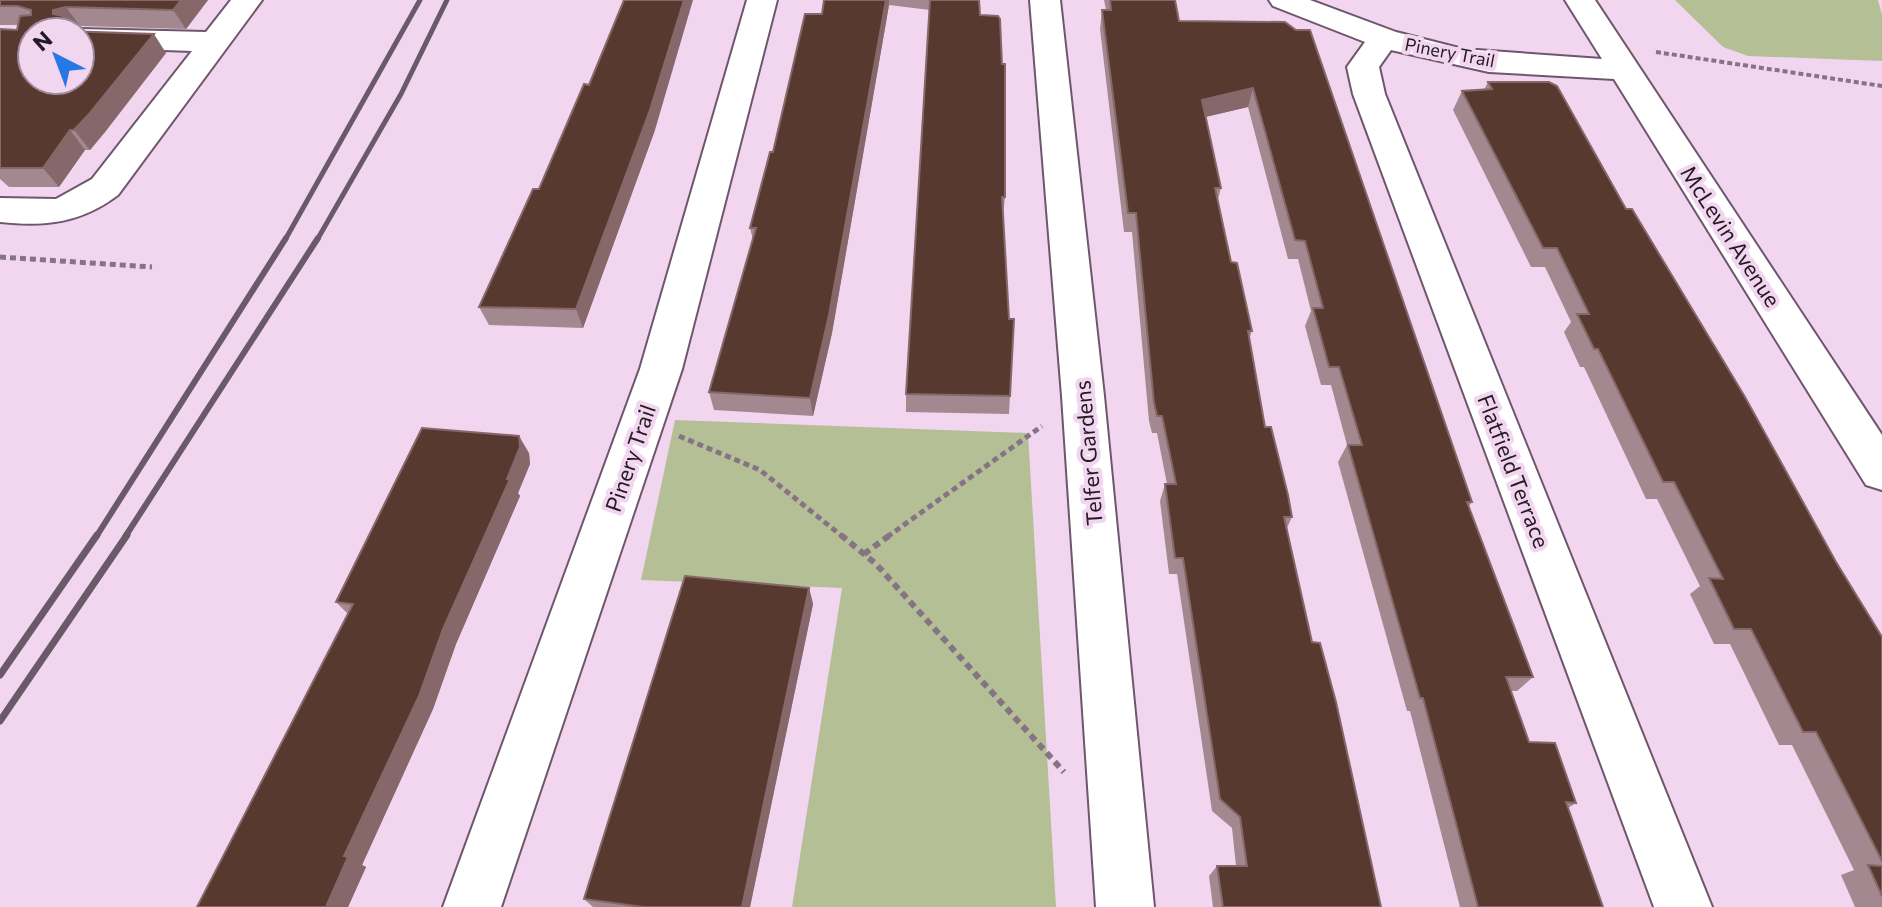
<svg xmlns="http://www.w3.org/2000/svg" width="1882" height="907" viewBox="0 0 1882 907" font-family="Commissioner,sans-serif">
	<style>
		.green { fill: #b5bf95 }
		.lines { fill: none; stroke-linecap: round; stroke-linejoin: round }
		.minor-casing { stroke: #6e566c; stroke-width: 4 }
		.path-far2 { stroke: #867384; stroke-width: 4; stroke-dasharray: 5 3; stroke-linecap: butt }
		.path-far1 { stroke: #867384; stroke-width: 5; stroke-dasharray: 6 4; stroke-linecap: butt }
		.path { stroke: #867384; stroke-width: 6; stroke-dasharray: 7 5; stroke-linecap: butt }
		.minor { fill: #fff; fill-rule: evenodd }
		.rail-far2 { stroke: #6a5a69; stroke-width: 5 }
		.rail-far1 { stroke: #6a5a69; stroke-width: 6 }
		.rail { stroke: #6a5a69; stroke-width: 7 }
		.wall { fill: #a48890 }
		.shaded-wall { fill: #86686a }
		.building { fill: #573930; stroke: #86686a; stroke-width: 2; fill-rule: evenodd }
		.labels { text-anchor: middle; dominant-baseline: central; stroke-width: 8; stroke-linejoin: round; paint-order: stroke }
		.far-street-label { font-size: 18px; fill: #241a23; stroke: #f2d6f0 }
		.street-label { font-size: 22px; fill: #241a23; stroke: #f2d6f0 }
	</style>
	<rect width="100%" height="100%" fill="#f2d6f0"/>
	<g class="green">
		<path d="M1675,0H1878L1882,15V61L1748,56L1723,47Z"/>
		<path d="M675,420L1028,433L1056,907H792L842,588L641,580Z"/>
	</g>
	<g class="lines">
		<g class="minor-casing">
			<g id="minor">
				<path d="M231,0H262L118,195C81,223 45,227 0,222V198L56,199L92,179L192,51L80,47V32L69,31L80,29L206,32Z"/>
				<path d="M747,0H777L682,369L501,907H443L640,369Z"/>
				<path d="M1030,0H1060L1104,396L1154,907H1096L1062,396Z"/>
				<path d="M1269,0H1310L1396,32L1463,49L1602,59L1565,0H1595L1882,435V490L1866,485L1614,79L1489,72L1391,50L1379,67L1385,94L1712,907H1654L1353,94L1347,67L1365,42L1273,6Z"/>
			</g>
		</g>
		<path class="path-far2" d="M1656,52L1882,86"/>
		<g class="path-far1">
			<path d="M0,257L152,267"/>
			<path d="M679,436L760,470L843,537"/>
			<path d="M887,537L1042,426"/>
		</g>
		<g class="path">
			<path d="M841,535L876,564L1064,772"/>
			<path d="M864,554L890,535"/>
		</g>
		<use href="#minor" class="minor"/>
		<g class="rail-far2">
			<path d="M285,240L420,0"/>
			<path d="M317,240L401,94L447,0"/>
		</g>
		<g class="rail-far1">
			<path d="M96,537L286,238"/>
			<path d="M125,537L318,238"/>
		</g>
		<g class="rail">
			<path d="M0,675L97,535"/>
			<path d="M0,721L127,535"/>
		</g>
	</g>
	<g class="wall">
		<path d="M0,0H208L186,29L80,26L72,28L74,31L166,53L105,132L90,150H85L59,187H9L0,179V29L17,30L18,25H0Z"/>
		<path d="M824,0H979L980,15L1005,197L1003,216L1010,396L1009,414L906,412V394L930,10L889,5L832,333L813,416L714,410L709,392L753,240L750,228L773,152L822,14Z"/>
		<path d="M1104,0H1175L1179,21L1285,22L1472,502L1469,506L1533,677L1517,691H1511L1529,742L1576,803L1568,808L1603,907H1460L1410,711H1407L1338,462L1347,445L1331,385H1321L1305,326L1311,311L1298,259H1288L1248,107L1205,117L1221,188L1218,199L1231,262L1252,331L1249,339L1265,427L1292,517L1287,528L1312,642L1381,907H1213L1209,876L1217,866H1236L1232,828L1212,811L1177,574H1169L1160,501L1165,484H1167L1157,433H1152L1149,421L1132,232H1124L1100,29L1102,10H1106Z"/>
		<path d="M1488,82L1626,209L1836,562L1882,637V907H1855L1841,875L1854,870L1792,745H1779L1730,644H1714L1690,594L1700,586L1657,499H1646L1584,367H1580L1564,332L1571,322L1545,267H1531L1453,110L1462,91L1484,90Z"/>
		<path d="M655,130L583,328L489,325L479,307L539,189Z"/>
		<path d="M529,453L530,464L518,493L520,496L456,644L433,709L362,865L366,867L348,907H197L348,614L336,602Z"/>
		<path d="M809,588L813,604L750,907H593L584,899Z"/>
	</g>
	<g class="shaded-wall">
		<path d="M181,0H208L186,29L173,10Z"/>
		<path d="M684,0H693L655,130L583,328L576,309Z"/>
		<path d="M886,0H889V5L832,333L813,416L810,398Z"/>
		<path d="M66,7L80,26L72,28L75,32H66L53,14V10Z"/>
		<path d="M154,34L166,53L105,132L90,150L74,130Z"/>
		<path d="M1253,88L1248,107L1197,119L1202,100Z"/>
		<path d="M70,130L85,150L59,187L43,168Z"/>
		<path d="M519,436L529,453L530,464L518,493L520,496L456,644L433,709L362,865L366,867L348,907H326L344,856L443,629L507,479Z"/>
		<path d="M809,588L813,604L750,907H742Z"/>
	</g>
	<g class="building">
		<path d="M0,0H181L173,10L66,7L53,10V14L63,16L66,31L154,34L90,113L74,130H70L43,168H0V29L17,30L20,16L31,15V10L18,6H0ZM32,32H80V80H32Z"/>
		<path d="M624,0H684L650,110L576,309L479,307L533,189H539L584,84L589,85Z"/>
		<path d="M824,0H886L829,315L810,398L709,392L756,228H750L770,152H773L805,14H822Z"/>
		<path d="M930,0H979L980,15L998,16L1000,19L1002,64H1005V197H1002L1009,319H1014L1010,396L906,394Z"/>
		<path d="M1110,0H1175L1179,21L1285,22L1296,30H1310L1472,502H1467L1533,677H1506L1529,742L1555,743L1576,803L1566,802L1603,907H1478L1423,698H1420L1348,445H1362L1339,367H1329L1313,308H1323L1305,241L1295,240L1253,88L1202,100L1221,188H1215L1231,262L1237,263L1252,331H1248L1265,427H1271L1288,495L1292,517H1284L1312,642L1320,643L1336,702L1381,907H1223L1217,866H1247L1240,817L1220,799L1183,558H1175L1165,484H1176L1162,416H1157L1154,403L1136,213H1128L1102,10H1111Z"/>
		<path d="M1488,82H1549L1557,86L1626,209H1632L1745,397L1836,562L1882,637V861L1816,732H1803L1751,629H1734L1709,578L1723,579L1674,482H1663L1598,349H1594L1577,314H1589L1557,248H1543L1462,91L1492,89Z"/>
		<path d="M422,428L519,436L520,447L507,479H510L443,629L419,696L344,856L348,857L326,907H197L353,604L336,602Z"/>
		<path d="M685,576L809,588L742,907H643L584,899Z"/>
		<path d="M1868,865L1882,866V896Z"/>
	</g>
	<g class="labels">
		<g class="far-street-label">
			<text transform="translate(1450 52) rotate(11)">Pinery Trail</text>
		</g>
		<g class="street-label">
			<text transform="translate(1731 236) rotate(57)">McLevin Avenue</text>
			<text transform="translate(1088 453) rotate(-95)">Telfer Gardens</text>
			<text transform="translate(630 458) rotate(-71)">Pinery Trail</text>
			<text transform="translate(1514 471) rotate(69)">Flatfield Terrace</text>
		</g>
	</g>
	<g transform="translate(56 56) rotate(318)"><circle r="38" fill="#f2d6f0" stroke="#a08b9e" stroke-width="2"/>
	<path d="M0-6L14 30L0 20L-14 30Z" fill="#2878e3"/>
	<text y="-12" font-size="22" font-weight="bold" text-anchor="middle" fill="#241a23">N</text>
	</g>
</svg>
